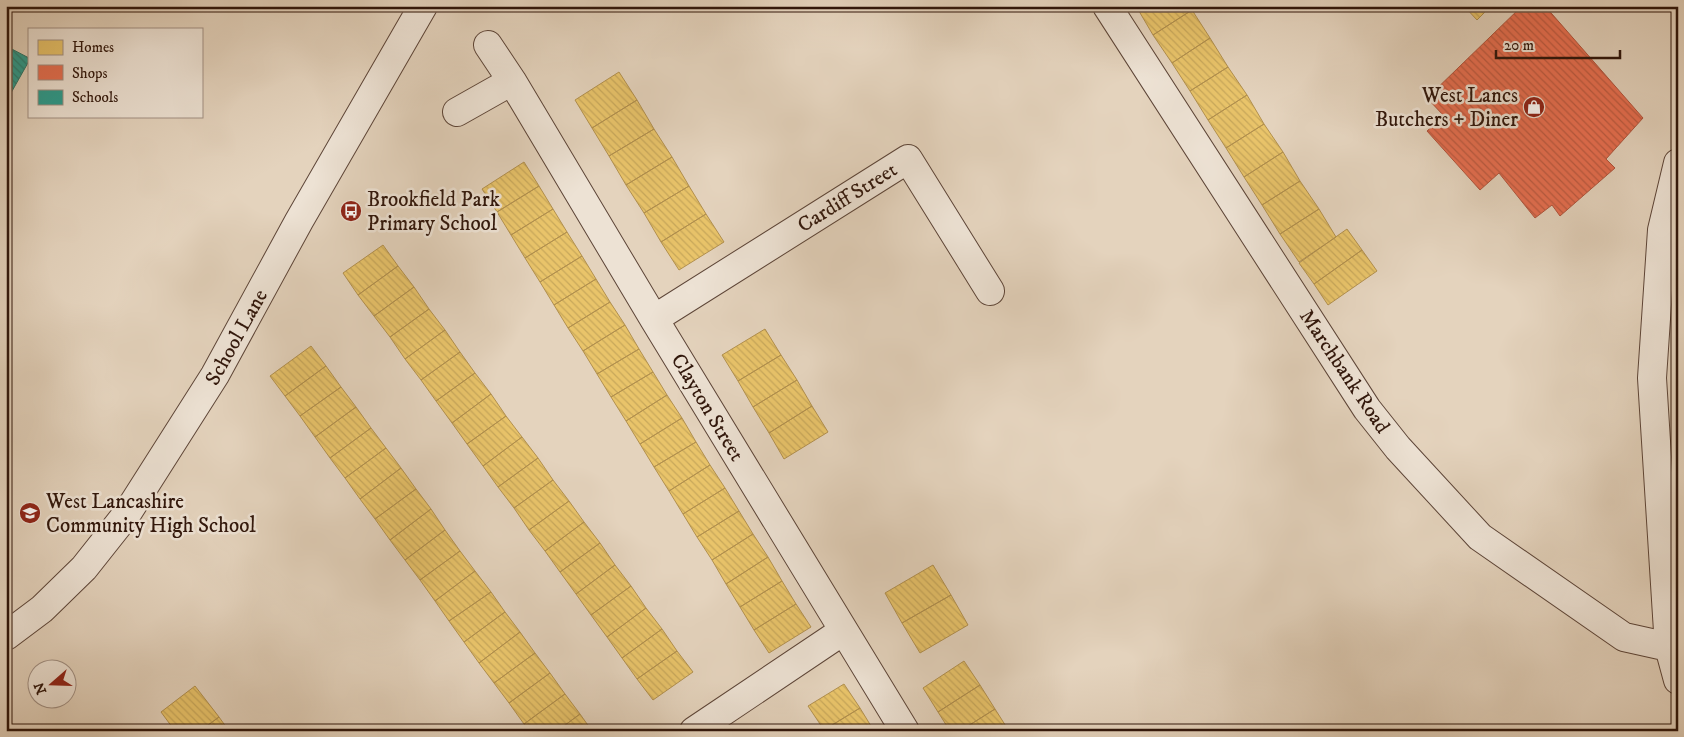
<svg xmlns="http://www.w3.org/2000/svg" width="1684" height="737" viewBox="0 0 1684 737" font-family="'IM FELL DW Pica',serif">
<defs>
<pattern id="homes-back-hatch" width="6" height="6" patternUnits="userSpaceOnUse" patternTransform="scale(1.25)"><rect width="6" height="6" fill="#e9c46a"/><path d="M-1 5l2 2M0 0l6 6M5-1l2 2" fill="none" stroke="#c8a85b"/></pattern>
<pattern id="shops-back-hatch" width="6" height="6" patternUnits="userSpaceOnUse" patternTransform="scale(1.25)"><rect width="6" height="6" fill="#e76f51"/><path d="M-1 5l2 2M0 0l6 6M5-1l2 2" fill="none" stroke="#bc5a41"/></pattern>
<pattern id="schools-back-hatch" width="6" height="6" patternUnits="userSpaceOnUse" patternTransform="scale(1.25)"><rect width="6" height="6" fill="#2a9d8f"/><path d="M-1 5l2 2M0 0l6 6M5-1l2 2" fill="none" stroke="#247f73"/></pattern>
</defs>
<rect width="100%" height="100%" fill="#e4d3bd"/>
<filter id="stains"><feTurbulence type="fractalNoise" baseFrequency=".004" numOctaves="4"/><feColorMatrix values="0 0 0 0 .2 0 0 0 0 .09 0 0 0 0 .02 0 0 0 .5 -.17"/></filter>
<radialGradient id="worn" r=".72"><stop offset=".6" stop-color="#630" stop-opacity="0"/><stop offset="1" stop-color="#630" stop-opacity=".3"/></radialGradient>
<path fill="url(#homes-back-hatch)" stroke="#b2904e" d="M1136 6H1190L1192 10 1153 35Z
M1464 6H1491L1477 20Z
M1192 10 1210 38 1172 63 1153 35Z
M1210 38 1228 67 1190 91 1172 63Z
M1228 67 1247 95 1208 120 1190 91Z
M619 72 637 100 592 128 575 100Z
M1247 95 1264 124 1226 148 1208 120Z
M637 100 654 129 609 156 592 128Z
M1264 124 1283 152 1244 177 1226 148Z
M654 129 672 157 626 185 609 156Z
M1283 152 1300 181 1262 205 1244 177Z
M672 157 689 186 644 213 626 185Z
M524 162 539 186 497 212 482 189Z
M1300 181 1319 209 1280 234 1262 205Z
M539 186 553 209 511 235 497 212Z
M689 186 706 214 661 242 644 213Z
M553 209 567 232 525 258 511 235Z
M1319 209 1336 237 1299 262 1280 234Z
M706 214 724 242 679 270 661 242Z
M1347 229 1362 250 1314 284 1299 263Z
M567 232 582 256 540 282 525 258Z
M383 245 398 266 358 295 343 273Z
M1362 250 1377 271 1328 305 1314 284Z
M582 256 596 279 554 305 540 282Z
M398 266 414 287 374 316 358 295Z
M596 279 610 302 568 328 554 305Z
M414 287 429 309 390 337 374 316Z
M610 302 625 325 583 351 568 328Z
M429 309 445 330 405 359 390 337Z
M625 325 639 349 597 374 583 351Z
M765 329 781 355 738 381 722 355Z
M445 330 460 352 421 380 405 359Z
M311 346 326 366 285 396 270 376Z
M639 349 653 372 611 397 597 374Z
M460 352 475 373 436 401 421 380Z
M781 355 797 380 753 407 738 381Z
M326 366 341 387 300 416 285 396Z
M653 372 667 395 626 421 611 397Z
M475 373 491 394 452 423 436 401Z
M797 380 812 406 769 433 753 407Z
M341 387 356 407 315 437 300 416Z
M491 394 506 416 467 444 452 423Z
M667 395 682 418 640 444 626 421Z
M812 406 828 432 784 459 769 433Z
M356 407 371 428 330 458 315 437Z
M506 416 522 437 483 466 467 444Z
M682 418 696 442 654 467 640 444Z
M371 428 386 448 345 478 330 458Z
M522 437 538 458 498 487 483 466Z
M696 442 710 465 669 491 654 467Z
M386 448 401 468 360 499 345 478Z
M538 458 553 480 514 508 498 487Z
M710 465 725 488 683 514 669 491Z
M401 468 416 489 375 519 360 499Z
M553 480 569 501 529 530 514 508Z
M725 488 739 511 697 537 683 514Z
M416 489 431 509 390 540 375 519Z
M569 501 584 522 545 551 529 530Z
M431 509 445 530 405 560 390 540Z
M739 511 753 534 712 560 697 537Z
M584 522 600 543 560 572 545 551Z
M445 530 460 551 420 580 405 560Z
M753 534 768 557 726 584 712 560Z
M600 543 615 565 576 594 560 572Z
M460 551 475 571 435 601 420 580Z
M768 557 782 581 740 607 726 584Z
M615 565 631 586 591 615 576 594Z
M933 565 951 595 902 623 885 593Z
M475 571 491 592 449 621 435 601Z
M782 581 796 604 754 630 740 607Z
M631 586 646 608 607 637 591 615Z
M491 592 505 612 464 642 449 621Z
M951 595 968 625 920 653 902 623Z
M796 604 811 627 769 653 754 630Z
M646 608 662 629 622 658 607 637Z
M505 612 520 632 479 663 464 642Z
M662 629 677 651 637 679 622 658Z
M520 632 535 653 494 683 479 663Z
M677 651 693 672 653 700 637 679Z
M535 653 550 673 509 703 494 683Z
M964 661 980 685 938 712 923 688Z
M550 673 565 694 524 724 509 703Z
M844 684 860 708 824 730 808 706Z
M980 685 995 709 960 731H950L938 712Z
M195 686 219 717 200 731H175L161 712Z
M565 694 580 714 557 731H529L524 724Z
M860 708 874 731H824V730Z
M995 709 1009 731H960Z
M580 714 592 731H557Z
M219 717 229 731H200Z"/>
<path fill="url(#shops-back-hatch)" stroke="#b0543c" d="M1522 6H1545L1643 118 1606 159 1615 168 1560 216 1552 205 1535 218 1499 173 1480 190 1427 131 1444 116 1427 98Z"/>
<path fill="url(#schools-back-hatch)" stroke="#2c7467" d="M6 46 29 58V61L7 100Z"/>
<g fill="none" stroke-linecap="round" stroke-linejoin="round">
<g stroke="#5d4538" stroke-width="30">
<path id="minor" d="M1107 6 1367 409 1398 448 1480 537 1624 637 1669 647
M488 45 512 81 654 319 905 731
M457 112 512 81
M1678 163 1662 230 1652 378 1669 647 1678 680
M654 319 908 159 990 291
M6 636 42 609 84 568 126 515 215 375 299 221 423 6
M694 731 843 631"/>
</g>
<use href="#minor" stroke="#ede2d4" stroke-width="28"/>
</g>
<defs>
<g id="shop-disc" transform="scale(1.125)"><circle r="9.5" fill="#8f2418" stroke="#ede2d4"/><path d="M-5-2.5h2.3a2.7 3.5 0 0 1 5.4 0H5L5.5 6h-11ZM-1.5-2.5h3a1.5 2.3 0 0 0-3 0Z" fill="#fff"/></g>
<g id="bus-disc" transform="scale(1.125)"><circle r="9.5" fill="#8f2418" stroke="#ede2d4"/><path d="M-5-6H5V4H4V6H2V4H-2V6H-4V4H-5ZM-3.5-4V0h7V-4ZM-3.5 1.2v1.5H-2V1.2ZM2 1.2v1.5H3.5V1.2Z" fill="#fff"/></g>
<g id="school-disc" transform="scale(1.125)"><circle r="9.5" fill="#8f2418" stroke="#ede2d4"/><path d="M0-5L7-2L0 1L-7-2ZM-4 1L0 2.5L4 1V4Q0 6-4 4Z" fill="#fff"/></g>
</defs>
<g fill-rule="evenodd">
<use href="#shop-disc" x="1534" y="107"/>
<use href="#bus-disc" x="351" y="211"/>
<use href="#school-disc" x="30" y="513"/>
</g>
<g text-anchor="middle" stroke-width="5" stroke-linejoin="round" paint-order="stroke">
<g font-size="21" fill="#30160b" stroke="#ede2d4" text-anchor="start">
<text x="1518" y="102" text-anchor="end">West Lancs<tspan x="1518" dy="24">Butchers + Diner</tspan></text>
<text x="367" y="206">Brookfield Park<tspan x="367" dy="24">Primary School</tspan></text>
<text x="46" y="508">West Lancashire<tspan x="46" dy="24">Community High School</tspan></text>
</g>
<g font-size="21" fill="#30160b" stroke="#ede2d4">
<text transform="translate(847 197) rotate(-32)" y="7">Cardiff Street</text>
<text transform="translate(236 337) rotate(-61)" y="7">School Lane</text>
<text transform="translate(1345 371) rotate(56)" y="7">Marchbank Road</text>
<text transform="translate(708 407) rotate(59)" y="7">Clayton Street</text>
</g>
</g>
<rect width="1684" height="737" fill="none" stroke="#e4d3bd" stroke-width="25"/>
<rect x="8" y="8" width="1669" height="722" fill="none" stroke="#30160b" stroke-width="2.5"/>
<rect x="12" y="12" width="1659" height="712" fill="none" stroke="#30160b"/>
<rect x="28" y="28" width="175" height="90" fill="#ede2d4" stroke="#a19084"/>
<rect x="38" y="40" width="25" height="15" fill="#e9c46a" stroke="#a19084"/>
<text x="72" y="52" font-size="15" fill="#30160b">Homes</text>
<rect x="38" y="65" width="25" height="15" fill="#e76f51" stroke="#a19084"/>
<text x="72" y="78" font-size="15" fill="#30160b">Shops</text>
<rect x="38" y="90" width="25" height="15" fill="#2a9d8f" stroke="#a19084"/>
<text x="72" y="102" font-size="15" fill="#30160b">Schools</text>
<g transform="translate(52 684) rotate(250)"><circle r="24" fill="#ede2d4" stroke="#a19084"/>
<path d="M0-4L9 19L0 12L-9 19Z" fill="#8f2418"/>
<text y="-8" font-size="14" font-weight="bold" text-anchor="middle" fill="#30160b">N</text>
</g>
<path d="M1496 50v8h124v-8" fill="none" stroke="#30160b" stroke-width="2.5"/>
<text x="1504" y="50" font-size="15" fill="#30160b" stroke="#ede2d4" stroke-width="4" paint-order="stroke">20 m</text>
<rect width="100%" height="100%" filter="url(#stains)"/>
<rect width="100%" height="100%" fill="url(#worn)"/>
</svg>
